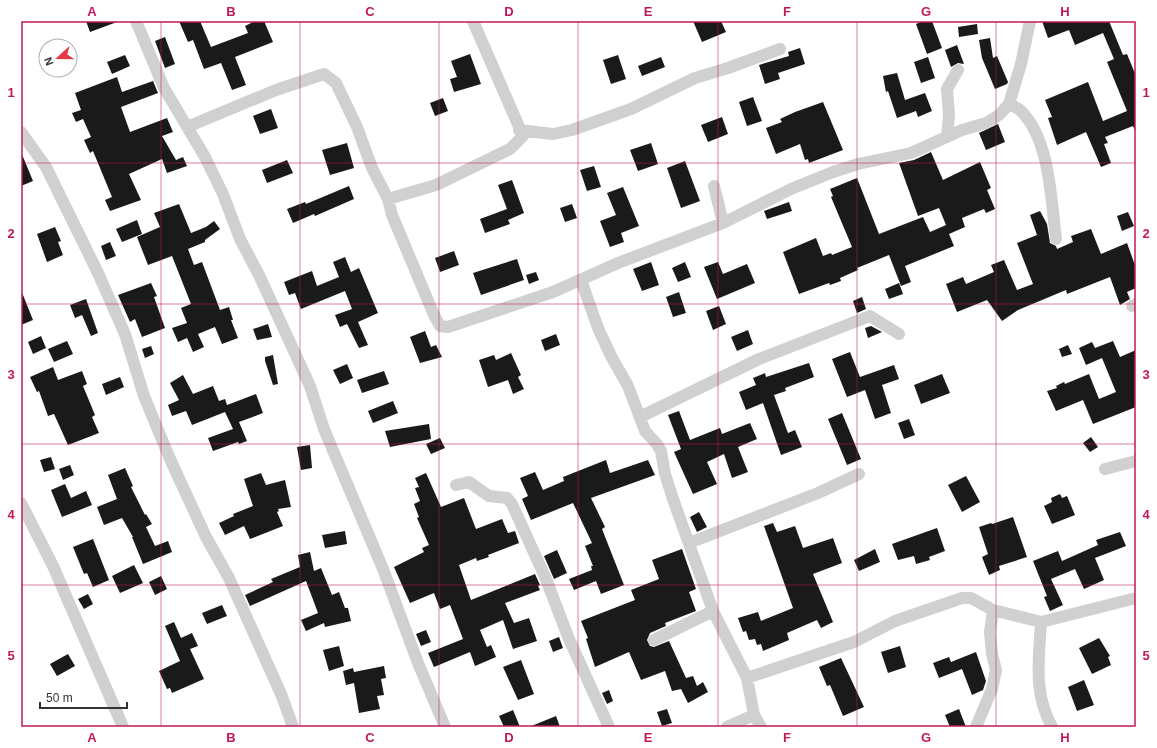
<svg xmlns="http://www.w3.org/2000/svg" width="1157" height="748" viewBox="0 0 1157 748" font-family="Arial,sans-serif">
<rect width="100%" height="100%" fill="#fff"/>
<path fill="#1a1a1a" d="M86 21H117V22L90 32Z
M179 21H200L211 47 248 33 245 26 255 21H264L273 42 235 57 246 85 232 90 221 63 204 69 193 40 188 42Z
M693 21H721L726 32 702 42Z
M923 21H932L942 48 927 54 916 24Z
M1042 21H1109L1123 55 1127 54 1136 76V133L1133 126 1105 137 1108 143 1104 144 1111 163 1101 167 1086 132 1057 145 1048 118 1052 117 1045 100 1088 82 1103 121 1127 111 1107 62 1114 59 1103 33 1075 45 1069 30 1048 38Z
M977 24 978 34 959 37 958 27Z
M165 37 175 64 165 68 155 41Z
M990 38 993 58 997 56 1008 82 1007 84 995 89 982 58 979 40Z
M957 45 964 64 958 63 951 67 945 50Z
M800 48 805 64 778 73 780 79 765 84 759 65 789 56 788 52Z
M470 54 481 84 454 92 450 79 457 77 451 61Z
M125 55 130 66 112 74 107 62Z
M618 55 626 79 611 84 603 60Z
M661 57 665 67 642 76 638 66Z
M928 57 935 78 921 83 914 62Z
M897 73 905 100 925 93 932 111 918 117 916 111 897 118 888 91 886 92 883 76Z
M117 77 122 92 153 81 158 93 121 107 130 132 167 118 173 132 162 136 176 160 183 157 187 166 167 173 162 159 129 174 141 200 110 211 105 200 112 197 93 151 90 153 84 140 91 137 83 119 76 122 72 113 81 110 75 93Z
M753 97 762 121 747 126 739 102Z
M443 98 448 111 435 116 430 103Z
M823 102 843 150 809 163 808 159 805 160 800 144 776 154 766 128 782 122 780 119 795 112Z
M271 109 278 128 260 134 253 116Z
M722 117 728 134 708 142 701 125Z
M998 124 1005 142 986 150 979 133Z
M347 143 354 168 330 175 322 150Z
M651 143 658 164 638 171 630 150Z
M21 152 33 181 21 186Z
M931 152 943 180 980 162 991 188 987 190 995 209 986 213 984 209 962 218 965 227 949 234 954 246 905 266 911 282 901 286 889 255 857 268 858 270 840 278 841 281 830 285 829 283 799 294 783 252 816 238 823 256 831 253 832 255 852 247 831 197 833 196 830 189 857 178 879 234 923 217 930 232 946 225 939 208 918 216 899 163 914 160Z
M287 160 293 173 267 183 262 170Z
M685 161 700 201 681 208 667 168Z
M594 166 601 187 587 191 580 170Z
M512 180 524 213 508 220 510 224 485 233 480 219 507 209 498 185Z
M349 186 354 199 315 216 314 214 293 223 287 209 305 202 306 204Z
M623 187 639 226 621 233 624 242 610 247 600 221 616 215 607 193Z
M789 202 792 211 767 219 764 211Z
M179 204 191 233 206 227 214 221 220 229 205 240V242L188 249 194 265 202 262 220 310 229 307 233 320H231L238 338 222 344 215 327 198 334 204 347 193 352 187 338 178 342 172 328 187 323 181 308 191 304 172 256 148 265 137 237 160 227 154 213Z
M572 204 577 218 565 222 560 208Z
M1040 211 1047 224 1050 243 1056 246 1057 249 1073 242 1071 236 1091 229 1101 254 1127 243 1136 268V288L1127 292 1130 299 1120 305 1110 277 1067 294 1066 290 1018 310 1002 321 987 300 957 312 946 284 963 277 966 284 994 272 991 265 1004 260 1017 290 1033 284 1017 243 1037 235 1030 215Z
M1128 212 1134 226 1122 231 1117 216Z
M137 220 142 234 122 242 116 229Z
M55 227 61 241 58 242 63 255 47 262 37 234Z
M110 242 116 256 106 260 101 246Z
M454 251 459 265 440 272 435 258Z
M345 257 351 272 359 268 378 313 358 322 368 345 359 348 347 324 340 327 335 315 352 309 345 291 301 309 295 293 289 295 284 282 312 271 317 286 339 277 333 262Z
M517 259 524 280 481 295 473 273Z
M651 262 659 285 642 291 633 269Z
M685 262 691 277 678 282 672 268Z
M718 262 723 274 747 264 755 283 717 299 704 267Z
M536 272 539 280 529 284 526 275Z
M151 283 157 296 154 297 165 328 142 337 135 319 130 322 118 295Z
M899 283 903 294 889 299 885 289Z
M21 290 33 320 21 325Z
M679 292 686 313 673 317 666 297Z
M862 297 866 309 857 313 853 301Z
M86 299 98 333 91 336 82 315 75 318 70 305Z
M719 306 726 324 713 330 706 311Z
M268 324 272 337 257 340 253 329Z
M871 326 882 332 868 338 865 328Z
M748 330 753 344 737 351 731 337Z
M425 331 431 347 436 345 442 357 420 363 410 337Z
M556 334 560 345 545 351 541 340Z
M41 336 46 348 33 354 28 342Z
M67 341 73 354 54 362 48 349Z
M1113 341 1120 357 1136 350V407L1093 424 1083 400 1056 411 1047 391 1057 388 1056 386 1064 382 1065 384 1089 374 1099 399 1116 392 1102 358 1086 365 1079 348 1092 342 1095 348Z
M1068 345 1072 354 1062 357 1059 349Z
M151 346 154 354 145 358 142 349Z
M850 352 860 377 894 365 899 379 882 385 891 413 875 419 865 390 847 397 832 359Z
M511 353 521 375 518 377 524 389 513 394 508 380 488 387 479 360 494 355 496 360Z
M273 355 278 384 273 385 265 361V357Z
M809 363 814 377 785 388 786 391 774 395 788 433 795 430 802 447 781 455 763 403 746 410 739 392 756 385 753 378 765 373 766 377Z
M347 364 353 378 340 384 333 370Z
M53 367 58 380 82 371 87 384 83 386 95 415 92 417 99 433 68 445 54 414 48 416 39 391 37 392 30 377Z
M384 371 389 384 362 393 357 380Z
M942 374 950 393 921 404 914 385Z
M183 375 193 394 213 386 219 401 225 399 227 405 256 394 263 413 239 422 247 441 239 444 238 442 213 451 208 438 233 429 225 412 192 425 186 411 172 416 168 405 179 400 170 383Z
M120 377 124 387 106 395 102 384Z
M393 401 398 413 373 423 368 411Z
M679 411 690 440 720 428 722 434 750 423 757 439 738 447 748 472 732 478 724 454 707 462 717 484 693 494 674 452 681 449 668 415Z
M842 413 861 459 847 465 828 419Z
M909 419 915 435 904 439 898 423Z
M429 424 431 439 390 447 385 431Z
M1091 437 1098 447 1090 452 1083 443Z
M440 438 445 448 431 454 426 444Z
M310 445 312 468 301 470 297 447Z
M51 457 55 469 44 472 40 460Z
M606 460 610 473 648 460 655 475 591 498 605 527 602 529 624 585 601 594 596 581 574 590 569 579 592 570 591 566H593L585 546 592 543 573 503 531 520 522 499 528 496 520 478 535 472 543 490 564 481 563 477Z
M70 465 74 475 63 480 59 469Z
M125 468 133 486 131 487 145 515 146 514 152 524 146 527 155 546 168 541 172 552 143 564 132 537H133L122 518 104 525 97 507 117 499 108 475Z
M261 473 266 485 285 480 291 507 278 509 279 511 277 512 283 526 250 539 244 526 225 535 219 523 234 516 233 514 253 506 244 479Z
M426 473 441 507 464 498 476 529 502 519 508 533 515 531 519 543 488 555 489 557 477 561 476 558 459 565 471 600 535 574 540 585 538 586 540 590 505 603 514 623 529 618 537 641 513 649 503 620 480 630 487 647 491 645 496 657 475 666 470 652 434 667 428 653 463 639 450 605 440 609 434 593 410 603 394 567 424 552 422 548 429 545 417 518 419 517 414 504 420 501 415 488 419 487 415 478Z
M966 476 980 502 962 512 948 485Z
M65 484 71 498 86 491 92 505 62 517 51 490Z
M1060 494 1062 498 1067 496 1075 515 1052 524 1044 506 1052 502 1051 498Z
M699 512 707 527 697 532 690 517Z
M1013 517 1027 557 999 566 1000 570 989 575 982 557 988 554 979 527 991 523 992 524Z
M773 523 777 532 795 526 803 548 833 538 842 563 813 574 833 622 821 628 817 620 787 633 789 640 763 651 761 644 757 645 755 639 749 640 746 631 743 632 738 618 758 612 761 621 793 608 764 526Z
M937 528 945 551 929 557 930 560 916 564 914 556 898 560 892 544Z
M345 531 347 544 325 548 322 535Z
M1120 532 1126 546 1095 558 1104 580 1084 589 1075 569 1051 579 1063 605 1050 611 1044 597 1047 596 1033 561 1058 551 1062 561 1098 545 1096 540Z
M93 539 109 580 93 587 87 573 84 574 73 547Z
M682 549 696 589 689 592 696 611 665 623 666 626 650 633 647 640 650 646 654 647 669 641 686 678 693 676 697 686 703 682 708 692 688 703 681 689 672 691 665 671 641 680 629 652 595 667 586 639 588 638 581 621 635 600 631 590 659 579 652 560Z
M875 549 880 562 859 571 854 560Z
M557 550 567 573 554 579 544 556Z
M310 552 314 571 321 568 332 595 339 592 345 608H348L351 621 325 627 324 623 306 631 301 620 318 613 306 581 250 606 245 595 273 582 271 579 300 567 298 555Z
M134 565 143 583 120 593 112 576Z
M161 576 167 589 155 595 149 582Z
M88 594 93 604 84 609 78 599Z
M222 605 227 616 207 624 202 613Z
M174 622 181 638 192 633 198 646 190 649 204 679 172 693 170 688 167 689 159 671 180 661 165 626Z
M426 630 431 642 421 646 416 634Z
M559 637 563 648 553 652 549 641Z
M1099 638 1110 656 1108 657 1111 665 1092 674 1079 648Z
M339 646 344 666 329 671 323 650Z
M900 646 906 667 888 673 881 652Z
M976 652 986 681 983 690 972 695 962 669 939 678 933 663 949 657 951 662Z
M68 654 75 666 57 676 50 664Z
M841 658 864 707 843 716 830 685 827 686 819 667Z
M521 660 534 694 518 700 503 667Z
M384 666 386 678 381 679 384 695 377 696 380 709 359 713 354 683 346 685 343 671 353 668 354 672Z
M1084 680 1094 705 1077 711 1068 687Z
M609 690 613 701 607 704 602 693Z
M667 709 672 723 662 726 657 712Z
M959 709 966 727H950L945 715Z
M513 710 520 727H504L499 716Z
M556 716 560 727H529Z"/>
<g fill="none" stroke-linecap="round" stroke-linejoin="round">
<path stroke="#d0d0d0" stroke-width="12" d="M136 21 164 88 205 157 223 194 240 239 259 275 310 386 324 429 383 569 418 663 445 727
M1009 104C1013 106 1019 108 1022 112 1050 141 1051 200 1056 239
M187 127 276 90 324 74 336 83 357 127 372 168 388 199 392 215 434 315 440 326 448 327 553 292 618 263 723 223 791 189 833 172 858 164 911 153 962 130 986 123 999 115 1009 104 1021 64 1030 21
M519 130 553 134 572 130 631 109 695 78 728 68 780 49
M21 132 46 167 98 273 125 334 144 396 170 459 206 537 229 578 281 694 293 727
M947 137 949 116 947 89 958 70
M714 186 723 223
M388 199 436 185 510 149 523 136 473 21
M581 280 598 328 611 356 628 386 645 431 656 443 661 451 665 474 673 499 713 611 747 678 754 715 761 727
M1132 306 1136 304
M640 417 759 359 870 316 899 334
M1105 469 1136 461
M456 485 469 482 489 496 507 498 512 504 546 579 569 639 609 727
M21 503 53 566 123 727
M689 543 818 493 859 474
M1041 622C1039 659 1033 693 1052 727
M654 640 713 611
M747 678 854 642 895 621 962 598H971L993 610 1041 622 1136 598
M727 727 754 715
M976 727 992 689 996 670 992 654 990 632 993 610"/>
</g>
<path fill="none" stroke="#c2185b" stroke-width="1" stroke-opacity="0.55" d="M161 21V727M300 21V727M439 21V727M578 21V727M718 21V727M857 21V727M996 21V727M21 163H1136M21 304H1136M21 444H1136M21 585H1136"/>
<rect width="1157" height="748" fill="none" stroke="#ffffff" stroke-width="44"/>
<g transform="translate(58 58) rotate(249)"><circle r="19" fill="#ffffff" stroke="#adadad"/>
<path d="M0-3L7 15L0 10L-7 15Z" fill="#e63946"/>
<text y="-6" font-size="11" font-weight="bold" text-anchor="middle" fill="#333333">N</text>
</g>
<path d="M40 702v6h87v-6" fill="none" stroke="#333333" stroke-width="2"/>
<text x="46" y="702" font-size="12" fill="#333333" stroke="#ffffff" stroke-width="3" paint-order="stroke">50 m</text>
<rect x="22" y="22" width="1113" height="704" fill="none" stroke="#c2185b" stroke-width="1.5"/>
<g font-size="13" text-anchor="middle" font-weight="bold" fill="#c2185b">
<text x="92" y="16">A</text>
<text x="231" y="16">B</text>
<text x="370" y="16">C</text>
<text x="509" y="16">D</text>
<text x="648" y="16">E</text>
<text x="787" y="16">F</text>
<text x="926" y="16">G</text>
<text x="1065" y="16">H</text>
<text x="11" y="97">1</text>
<text x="1146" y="97">1</text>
<text x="11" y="238">2</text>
<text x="1146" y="238">2</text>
<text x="11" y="379">3</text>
<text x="1146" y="379">3</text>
<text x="11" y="519">4</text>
<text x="1146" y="519">4</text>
<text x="11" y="660">5</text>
<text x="1146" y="660">5</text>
<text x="92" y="742">A</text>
<text x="231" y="742">B</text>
<text x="370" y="742">C</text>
<text x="509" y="742">D</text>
<text x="648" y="742">E</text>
<text x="787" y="742">F</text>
<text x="926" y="742">G</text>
<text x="1065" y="742">H</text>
</g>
</svg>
